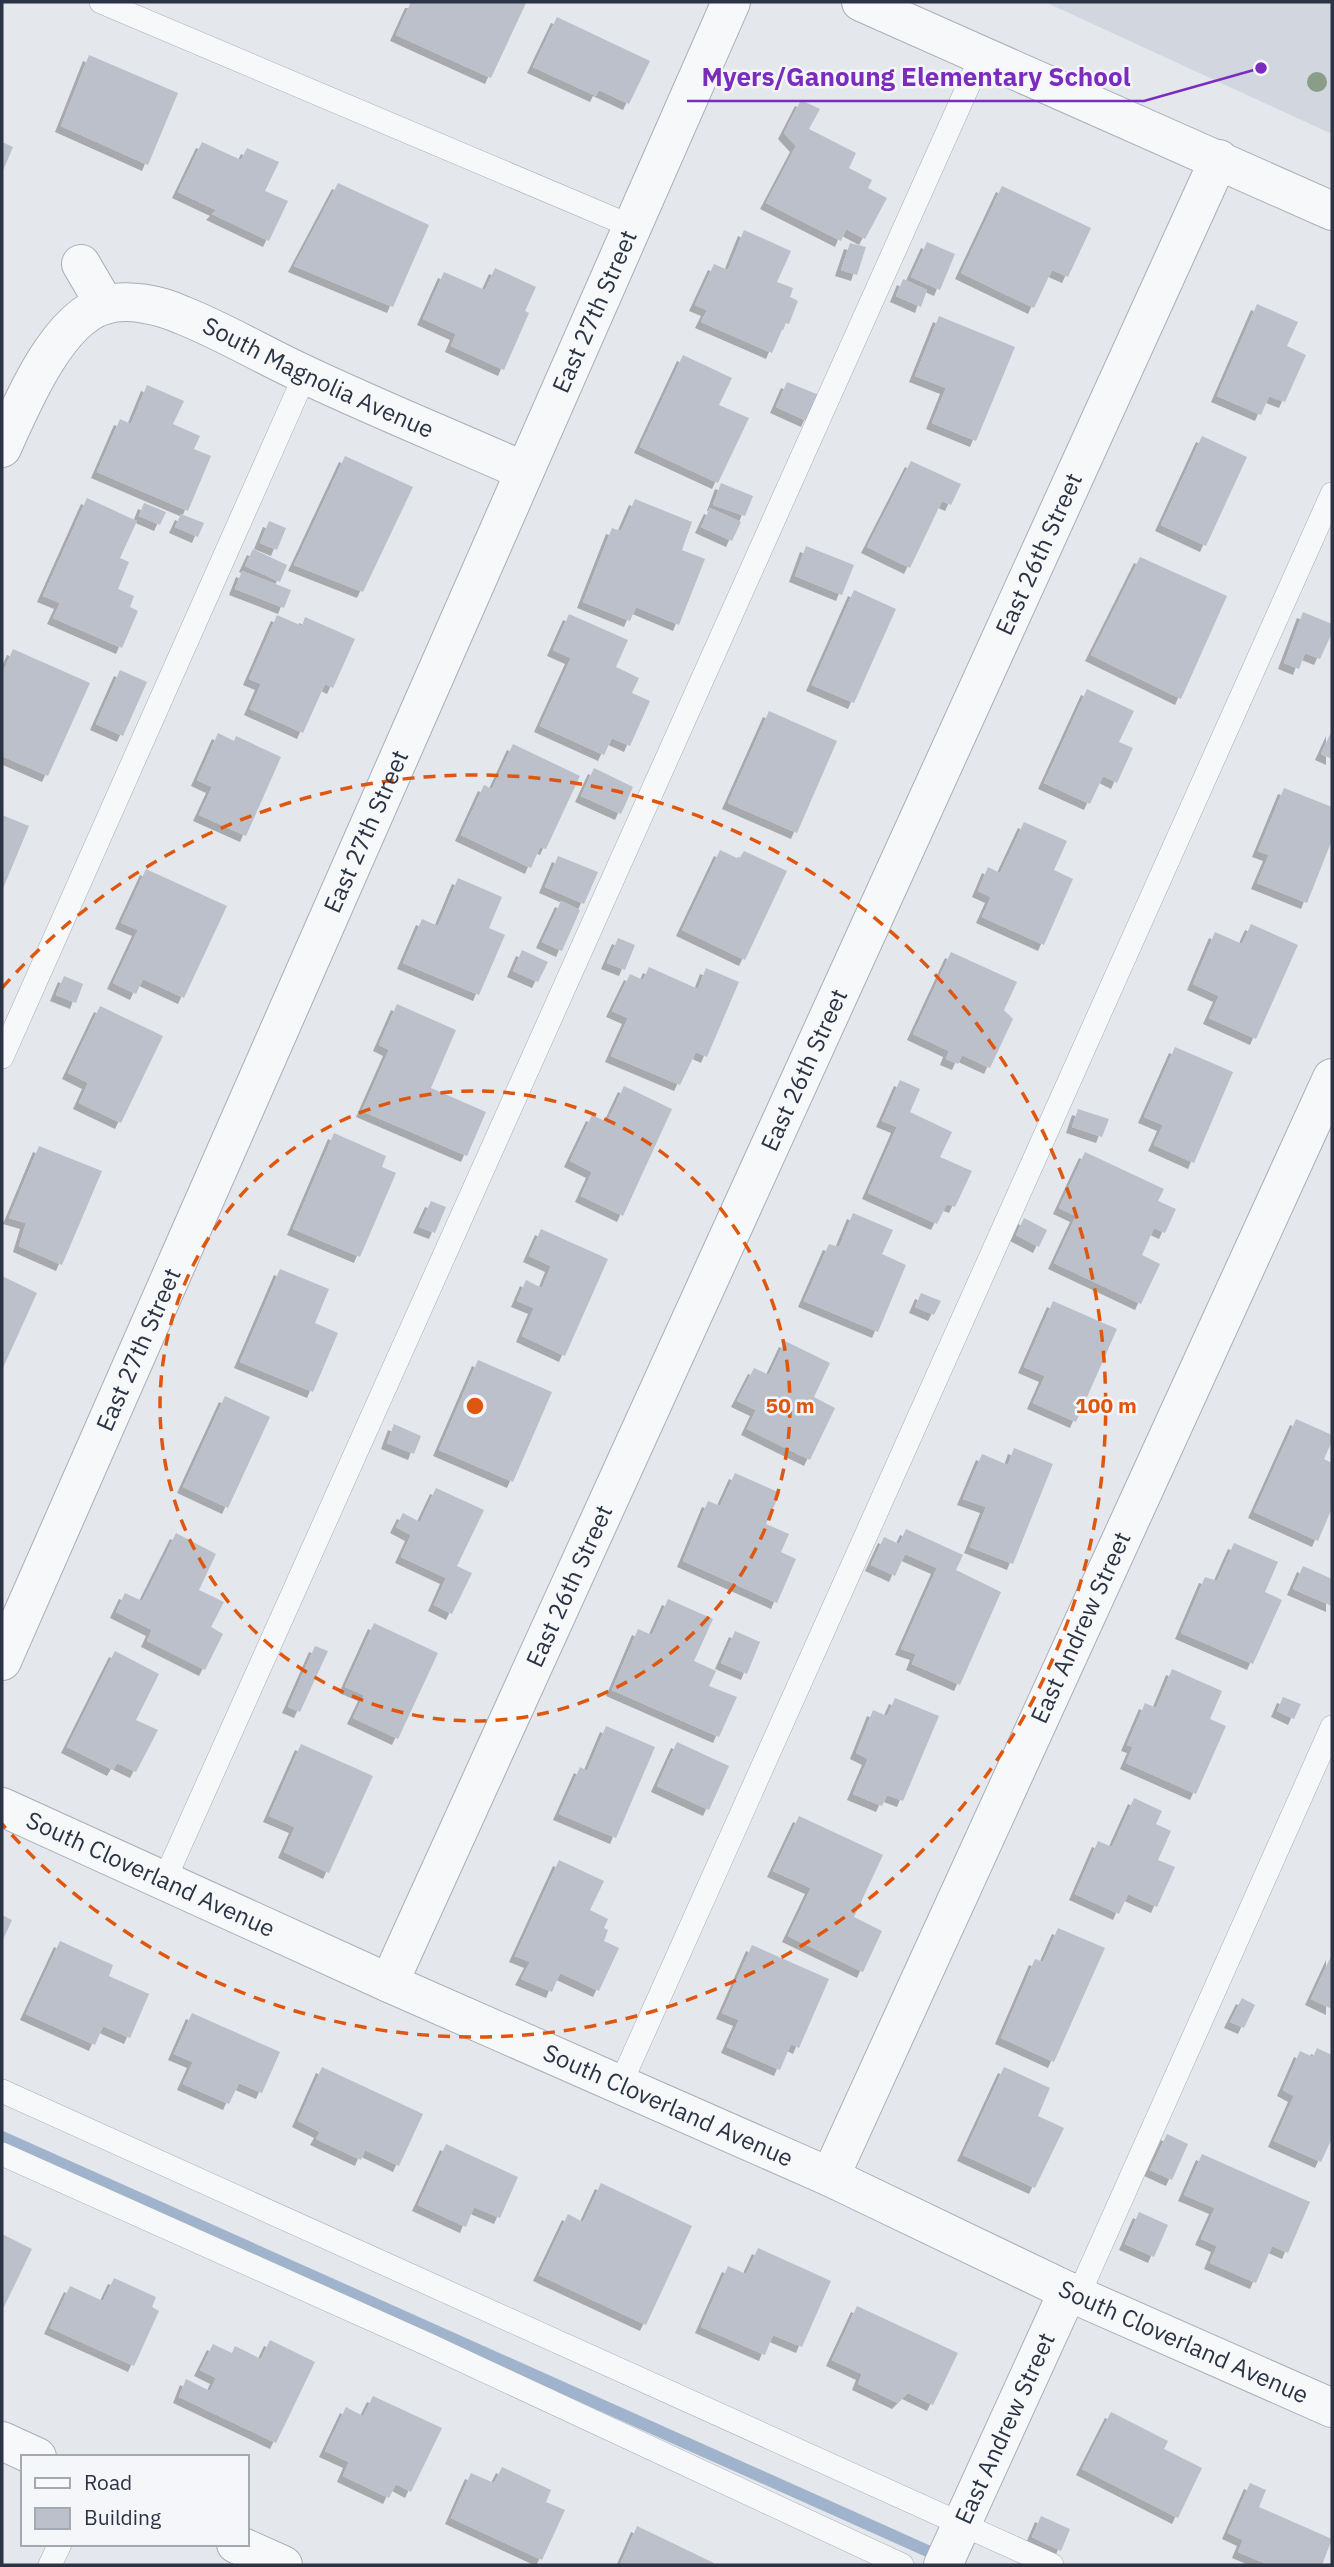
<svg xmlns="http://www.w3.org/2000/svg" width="1334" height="2567" viewBox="0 0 1334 2567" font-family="'IBM Plex Sans',sans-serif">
<defs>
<filter id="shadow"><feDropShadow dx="-6" dy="6" stdDeviation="0" flood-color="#0004"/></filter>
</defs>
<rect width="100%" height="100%" fill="#e4e7ec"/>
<path fill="#d2d6de" d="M1045 2H1332V134Z"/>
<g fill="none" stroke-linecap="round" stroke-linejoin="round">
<path stroke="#9fb4cc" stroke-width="12" d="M2 2137 941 2557"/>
</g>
<path fill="#bbc0ca" filter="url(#shadow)" d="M411 2H524L526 3 491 78 396 35Z
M557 17 650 61 629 104 599 90 596 96 533 67Z
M89 55 178 93 148 165 61 126Z
M801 100 820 109 809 129 856 153 849 168 872 180 868 188 887 198 865 239 846 229 841 241 766 203 796 146 784 133Z
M2 142 13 147 2 173Z
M202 142 241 160 247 148 279 162 265 191 288 201 269 241 212 214 216 210 178 192Z
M338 183 429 225 393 307 294 266Z
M1002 186 1091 228 1068 277 1052 270 1034 308 961 273Z
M744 230 791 251 777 282 793 288 790 297 798 301 789 324 785 323 772 353 701 322 707 310 695 305 714 264 728 270Z
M927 242 955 254 940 290 911 277Z
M850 243 866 247 857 275 841 270Z
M495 268 536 287 525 311 529 313 504 370 451 346 456 334 423 319 444 272 485 290Z
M903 279 927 290 921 307 896 296Z
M1257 304 1298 322 1287 346 1306 355 1285 402 1269 396 1261 415 1217 396Z
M939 316 1015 347 976 441 932 423 946 388 915 376Z
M683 355 732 378 719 405 749 418 718 483 640 447Z
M787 382 819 395 807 421 776 407Z
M147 385 184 401 173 424 200 436 194 449 211 456 188 511 97 472 120 419 131 424Z
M1202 436 1247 457 1206 546 1161 525Z
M345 456 413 487 363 592 294 565Z
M911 461 961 484 951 505 942 501 910 568 867 547Z
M721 483 753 496 745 516 713 505Z
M87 498 137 521 120 558 129 562 118 589 134 596 130 607 138 611 122 648 53 618 60 603 43 596Z
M635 499 692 522 682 550 705 559 679 625 636 607 630 621 583 602 612 528 621 531Z
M144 503 166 512 160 525 139 516Z
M710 508 741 522 732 541 701 527Z
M181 514 204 523 198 537 175 527Z
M269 521 286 528 277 550 260 543Z
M806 546 854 565 842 595 795 576Z
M253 549 287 565 280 582 245 566Z
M1140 557 1227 596 1181 699 1091 655Z
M242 571 291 590 284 608 235 589Z
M854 590 896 609 854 703 812 685Z
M1303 612 1332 624V633L1320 659 1305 653 1299 669 1284 663Z
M569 614 628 640 616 667 639 678 632 693 650 701 630 746 612 738 604 755 540 726 571 658 553 650Z
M277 615 302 626 305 617 355 639 333 688 325 684 303 733 250 709 261 684 249 679Z
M13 649 90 683 48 776 2 756V674Z
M120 670 147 682 123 736 96 724Z
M1087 689 1134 711 1119 742 1133 748 1117 783 1103 776 1090 804 1044 783Z
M769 711 837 741 797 833 728 803Z
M1332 730V759L1321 754Z
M218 733 234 741 236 736 281 757 246 836 199 815 212 787 197 780Z
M513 744 580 776 546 849 540 847 531 868 461 835 484 785 492 789Z
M594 768 633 787 621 814 581 796Z
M1284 788 1332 807V840L1307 903 1257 883 1269 855 1258 851Z
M2 815 29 826 2 891Z
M1024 822 1067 841 1054 870 1073 879 1044 945 982 917 991 897 978 891 988 867 1000 873Z
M720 850 739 859 744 851 787 871 745 960 682 930Z
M558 856 598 872 584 904 545 887Z
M146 869 227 906 184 998 143 979 136 994 113 983 138 930 121 923Z
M458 878 502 897 489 928 505 935 479 995 403 963 422 919 438 926Z
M561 901 580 910 562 951 542 942Z
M1251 924 1298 945 1256 1039 1209 1018 1219 996 1193 984 1215 932 1242 944Z
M618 938 635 945 625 970 607 963Z
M522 950 548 962 538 982 513 971Z
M951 952 1017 982 1004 1010 1013 1019 990 1068 962 1055 958 1064 946 1059 949 1051 913 1034Z
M649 967 698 989 706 968 739 982 707 1057 696 1052 680 1085 611 1056 628 1018 612 1011 630 974 643 980Z
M64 976 83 984 76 1003 56 995Z
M397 1004 456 1030 431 1088 486 1112 467 1156 362 1111 389 1050 379 1045Z
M100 1006 163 1036 121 1123 79 1103 88 1083 68 1073Z
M1175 1047 1233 1072 1194 1163 1154 1145 1163 1125 1144 1117Z
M900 1080 920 1089 910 1112 952 1132 940 1157 972 1171 955 1207 947 1204 937 1224 868 1193 897 1127 882 1121Z
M624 1086 672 1109 623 1216 581 1196 592 1172 570 1161 592 1115 607 1122Z
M1078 1109 1109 1119 1102 1137 1072 1127Z
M334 1133 386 1156 382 1167 396 1173 360 1257 293 1229Z
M39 1146 102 1171 62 1265 19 1246 26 1223 9 1218Z
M1085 1152 1164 1189 1158 1201 1176 1209 1165 1233 1154 1228 1142 1255 1160 1264 1141 1304 1054 1263 1076 1216 1059 1208Z
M431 1201 446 1207 435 1233 419 1227Z
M853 1213 893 1230 882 1254 906 1265 878 1332 804 1301 829 1244 839 1247Z
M1024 1218 1047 1230 1039 1247 1016 1235Z
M541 1229 608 1259 565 1356 522 1336 534 1308 517 1301 526 1280 542 1288 551 1266 529 1256Z
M280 1269 329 1289 315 1323 338 1333 313 1392 240 1362Z
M2 1276 37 1293 2 1370Z
M921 1293 941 1301 934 1315 915 1307Z
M1053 1301 1117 1329 1076 1422 1033 1403 1045 1376 1024 1367Z
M785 1341 830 1363 814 1397 835 1408 810 1460 747 1429 756 1410 737 1401 754 1368 769 1375Z
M478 1360 552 1392 513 1482 439 1450Z
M225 1396 270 1417 228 1508 183 1487Z
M1296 1419 1332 1435V1441L1324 1459 1332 1463V1508L1318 1541 1254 1512Z
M394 1424 421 1436 414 1454 387 1443Z
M1014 1448 1053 1464 1013 1564 970 1547 986 1507 963 1499 982 1454 1008 1465Z
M735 1473 780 1493 766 1524 789 1534 781 1552 796 1559 777 1603 683 1561 708 1501 720 1506Z
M436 1488 484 1510 457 1566 472 1573 452 1614 434 1605 446 1578 401 1557 411 1535 396 1527 403 1513 420 1522Z
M906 1529 963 1555 956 1570 1001 1592 960 1685 912 1664 916 1654 901 1649 937 1568 905 1554 895 1576 871 1565 884 1537 899 1544Z
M176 1533 216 1554 199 1590 224 1602 211 1627 223 1634 205 1670 147 1641 152 1630 116 1612 125 1593 142 1601Z
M1234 1543 1278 1562 1265 1592 1282 1600 1253 1664 1181 1633 1205 1577 1217 1581Z
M1303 1566 1332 1579V1606L1293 1589Z
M668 1599 713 1619 694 1661 716 1671 709 1686 737 1697 719 1737 612 1690 638 1629 652 1635Z
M374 1623 438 1653 398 1739 353 1718 364 1695 345 1687Z
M735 1631 760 1642 747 1674 721 1663Z
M315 1646 328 1651 300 1712 288 1707Z
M115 1651 159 1674 136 1720 158 1730 136 1772 117 1763 113 1770 67 1747Z
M1172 1669 1222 1691 1210 1719 1226 1726 1196 1794 1126 1763 1133 1747 1127 1745 1145 1703 1156 1708Z
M1283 1697 1301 1704 1294 1719 1277 1711Z
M895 1698 939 1716 903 1801 887 1795 882 1806 853 1794 868 1759 856 1753 873 1710 887 1716Z
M606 1726 655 1747 616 1838 559 1814 580 1767 587 1771Z
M677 1742 729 1766 709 1810 657 1786Z
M301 1744 373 1776 329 1873 284 1852 295 1827 269 1816Z
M1134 1798 1162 1811 1156 1824 1171 1831 1158 1860 1175 1867 1157 1907 1128 1894 1119 1914 1075 1894 1098 1841 1112 1847Z
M799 1816 883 1855 854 1917 882 1931 863 1972 788 1936 811 1888 773 1871Z
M559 1860 604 1881 590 1910 608 1919 604 1928 608 1930 604 1941 619 1948 599 1991 560 1973 552 1992 521 1979 530 1962 515 1956Z
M2 1915 12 1920 2 1942Z
M1058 1928 1105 1948 1054 2062 1001 2038 1035 1959 1043 1962Z
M60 1941 113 1965 109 1976 149 1994 130 2038 103 2026 95 2045 26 2014Z
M752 1945 829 1979 799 2048 791 2044 780 2070 727 2047 739 2020 722 2013Z
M1332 1954V2009L1311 1999Z
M1242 1998 1255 2005 1244 2028 1230 2022Z
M192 2013 280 2052 262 2093 239 2083 229 2104 183 2084 193 2062 174 2054Z
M1317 2048 1332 2055V2138L1321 2162 1274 2141 1294 2096 1283 2090 1300 2051 1313 2057Z
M322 2067 423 2114 399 2166 365 2150 361 2160 316 2139 320 2132 298 2121Z
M1004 2067 1050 2088 1038 2116 1064 2128 1035 2188 963 2155Z
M1167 2134 1188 2144 1172 2180 1150 2170Z
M446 2144 518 2177 500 2218 474 2207 466 2227 418 2205Z
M1202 2154 1310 2202 1288 2253 1272 2246 1256 2283 1210 2263 1217 2246 1201 2239 1215 2208 1184 2195Z
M601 2183 692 2226 646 2325 539 2275 568 2214 583 2222Z
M1139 2212 1168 2225 1154 2257 1125 2244Z
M2 2234 32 2249 2 2311Z
M758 2248 831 2281 802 2347 773 2335 765 2355 701 2327 728 2266 746 2274Z
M114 2278 156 2297 152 2307 159 2311 134 2366 50 2328 70 2286 103 2301Z
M857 2306 958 2353 933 2405 908 2393 898 2403 858 2384 862 2374 832 2360Z
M270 2340 315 2362 276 2443 179 2397 186 2379 210 2391 216 2378 200 2370 213 2344 232 2353 235 2346 261 2359Z
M373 2396 442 2428 411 2492 396 2484 389 2498 343 2476 349 2462 325 2451 346 2407 363 2416Z
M1111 2412 1168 2441 1164 2449 1202 2468 1178 2518 1082 2469Z
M502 2467 551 2490 546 2502 565 2510 542 2560 451 2518 471 2473 494 2483Z
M1250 2483 1266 2490 1259 2507 1332 2539 1322 2565H1269L1238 2552 1243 2540 1228 2533Z
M1041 2516 1070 2529 1061 2551 1032 2537Z
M637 2526 714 2563 713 2565H620Z"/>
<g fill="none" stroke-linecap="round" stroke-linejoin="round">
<g stroke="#a9aeb7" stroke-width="24">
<path id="service" d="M101 2 633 227
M2 1057 305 375
M164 1881 982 55
M620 2085 1332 494
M2 2091 1052 2565
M2 2154 427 2344 902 2565
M1078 2296 1332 1727
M50 2565 60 2544"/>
</g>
<g stroke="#a9aeb7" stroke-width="40">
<g id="minor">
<path d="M861 2 1332 211"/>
<path d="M81 264 105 305"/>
<path id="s1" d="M2 448C21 406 56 320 104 305 128 298 160 305 182 315 225 332 264 356 306 375 378 409 452 439 524 471"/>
<path id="s2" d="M2 1661 731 2"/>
<path id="s3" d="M2 1807 389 1983 830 2177 1078 2296 1332 2408"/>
<path id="s4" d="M389 1983 1219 159"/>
<path id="s5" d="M830 2177 1332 1078"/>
<path d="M2 2441 37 2457"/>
<path d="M236 2544 283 2565"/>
<path id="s6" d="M943 2565 1068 2291"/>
</g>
</g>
<use href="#service" stroke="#f7f8fa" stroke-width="23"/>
<use href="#minor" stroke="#f7f8fa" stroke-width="38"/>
</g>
<circle fill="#899d89" cx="1317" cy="82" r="10"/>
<g fill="none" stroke="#df570f" stroke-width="3.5" stroke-dasharray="12 9">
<circle cx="475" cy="1406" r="315"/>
<path d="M2 988A631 631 0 1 1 2 1824"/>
</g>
<g text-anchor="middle" stroke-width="5" stroke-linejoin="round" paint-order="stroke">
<g font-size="24" fill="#2b3445" stroke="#f4f6f9">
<text dy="8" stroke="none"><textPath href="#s2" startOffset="1474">East 27th Street</textPath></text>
<text dy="8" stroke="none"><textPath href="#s1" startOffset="410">South Magnolia Avenue</textPath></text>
<text dy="8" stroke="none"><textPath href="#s4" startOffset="1570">East 26th Street</textPath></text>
<text dy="8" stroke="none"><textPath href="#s2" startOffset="906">East 27th Street</textPath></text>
<text dy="8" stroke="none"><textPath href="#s4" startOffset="1003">East 26th Street</textPath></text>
<text dy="8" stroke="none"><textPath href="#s2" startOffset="340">East 27th Street</textPath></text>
<text dy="8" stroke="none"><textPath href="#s4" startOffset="436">East 26th Street</textPath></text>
<text dy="8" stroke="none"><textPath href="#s5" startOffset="604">East Andrew Street</textPath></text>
<text dy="8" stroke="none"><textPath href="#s3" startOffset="163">South Cloverland Avenue</textPath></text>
<text dy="8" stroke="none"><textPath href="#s3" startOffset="730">South Cloverland Avenue</textPath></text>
<text dy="8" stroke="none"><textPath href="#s3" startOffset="1297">South Cloverland Avenue</textPath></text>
<text dy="8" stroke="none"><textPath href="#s6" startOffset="150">East Andrew Street</textPath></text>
</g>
</g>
<circle cx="475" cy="1406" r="10" fill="#df570f" stroke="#f4f6f9" stroke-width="3.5"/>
<g font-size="21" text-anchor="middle" font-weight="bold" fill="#df570f" stroke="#f4f6f9" stroke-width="5" stroke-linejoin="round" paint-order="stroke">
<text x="790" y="1413">50 m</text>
<text x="1106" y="1413">100 m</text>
</g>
<path fill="none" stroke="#7b2cbf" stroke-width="2.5" d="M1261 68L1144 101H687"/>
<circle fill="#7b2cbf" stroke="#f4f6f9" stroke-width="2.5" cx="1261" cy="68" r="7"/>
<g font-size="26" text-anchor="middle" font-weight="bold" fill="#7b2cbf" stroke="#f4f6f9" stroke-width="5" stroke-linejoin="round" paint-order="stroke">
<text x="916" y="86">Myers/Ganoung Elementary School</text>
</g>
<rect width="1334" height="2567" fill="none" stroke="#2b3445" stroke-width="7"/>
<rect x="21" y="2455" width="228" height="91" fill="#f4f6f9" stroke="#a4a8b1" stroke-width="2"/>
<rect x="35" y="2478" width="35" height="10" fill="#f7f8fa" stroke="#a4a8b1" stroke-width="2"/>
<text x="84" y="2490" font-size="21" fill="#2b3445">Road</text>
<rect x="35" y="2508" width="35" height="21" fill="#bbc0ca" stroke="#a4a8b1" stroke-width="2"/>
<text x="84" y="2525" font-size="21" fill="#2b3445">Building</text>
</svg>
